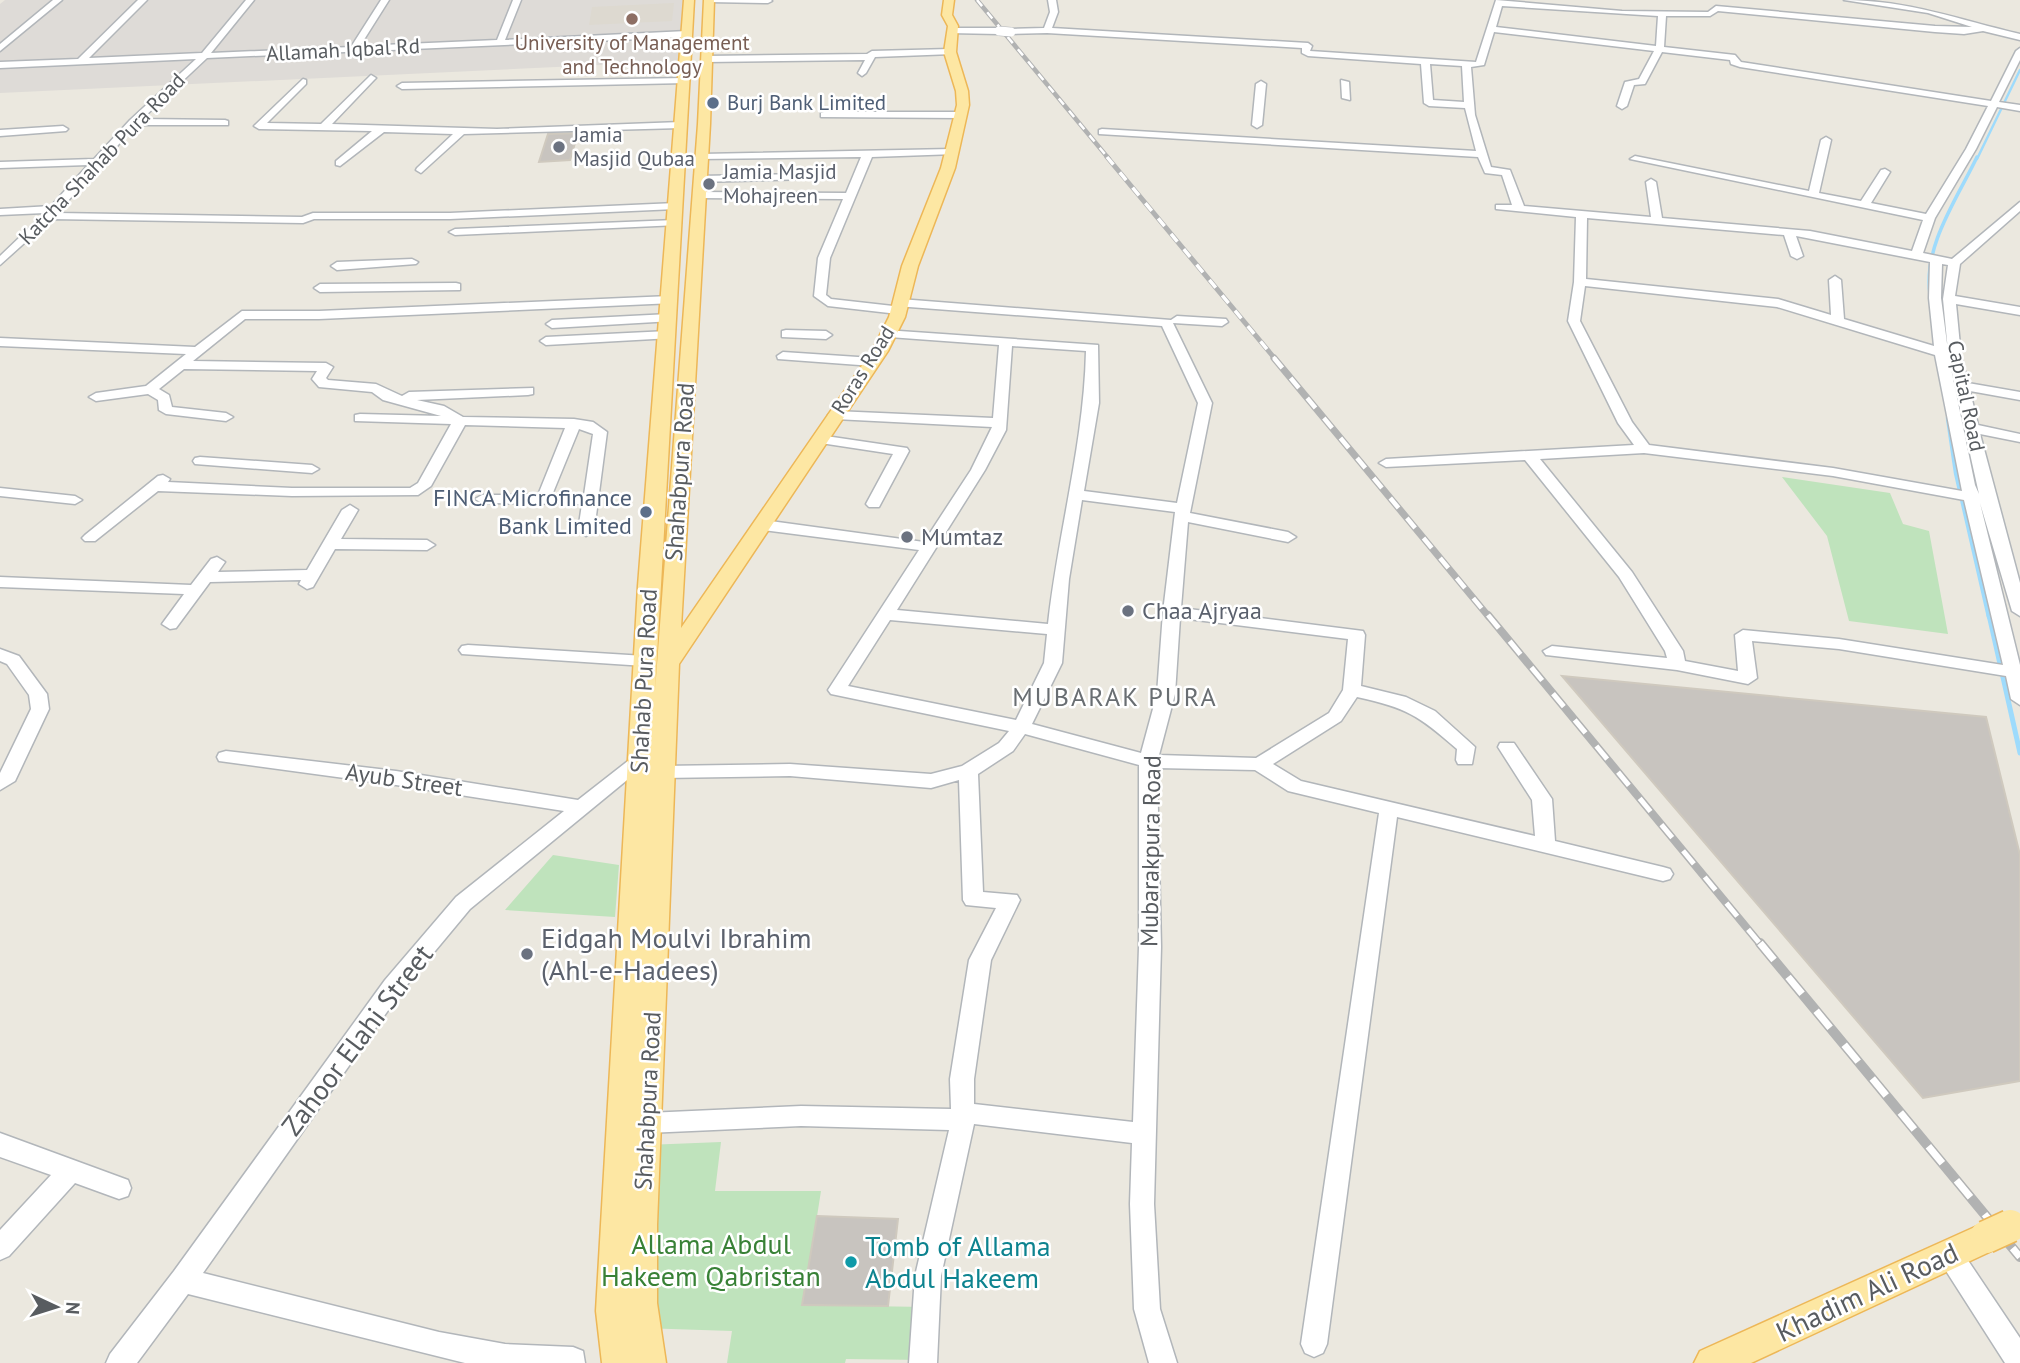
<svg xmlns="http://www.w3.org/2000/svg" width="2020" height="1363" viewBox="0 0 2020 1363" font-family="'PT Sans',sans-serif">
<rect width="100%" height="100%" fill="#ebe8df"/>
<path fill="#dedbd7" d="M5 0H689L685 61 0 93V4Z"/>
<path fill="#ddd9d0" d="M674 3 672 21 589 25 592 7Z"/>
<path fill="#bfe3bc" d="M1782 477 1890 493 1903 524 1929 531 1948 634 1849 621 1827 536Z
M553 855 619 865 615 917 505 910Z
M721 1142 715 1191H821L803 1305 926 1307 923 1360 846 1359 845 1363H727L732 1331 641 1328 646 1145Z"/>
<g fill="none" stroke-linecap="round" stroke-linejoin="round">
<path stroke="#9edbfc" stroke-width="2.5" d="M1977 159 2020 70"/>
<path stroke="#9edbfc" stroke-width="3.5" d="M1930 294C1923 246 1957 199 1977 157"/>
<path stroke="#9edbfc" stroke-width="4.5" d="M1948 418 1956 473 1989 617"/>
<path stroke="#9edbfc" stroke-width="5" d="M1989 615 2020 753"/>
</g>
<path fill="#c8c4bf" stroke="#cfc9be" stroke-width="2" d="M578 133 570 160 539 162 548 134Z
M1562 676 1986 717 2020 855V1081L1923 1098Z
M817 1216 898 1219 888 1306 802 1305Z"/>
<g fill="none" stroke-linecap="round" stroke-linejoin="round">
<g stroke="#b2b6ba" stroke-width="3">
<path id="minor" d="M53 0H62L0 51V44Z
M138 0H147L89 58 202 53 246 0H254L211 53 351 47 381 0H389L360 46 497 40 513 0H521L505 40 687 31 691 34 687 37 207 58 142 119 225 120 228 121V125H136L57 213 302 217 313 213H450L676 203 681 206 676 209 450 219H314L303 223 51 219 0 265V256L45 213 0 215V209L51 206 88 165 0 168V162L94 159 130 120 196 59 0 68V62L78 59Z
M705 0H771L772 1 768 3 709 2Z
M1048 0H1056L1058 12 1052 28 1308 43 1312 46 1310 51 1476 62 1496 0 1622 11 1708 12 1716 6 1935 26 1972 27 1928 13 1844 0C1908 0 1960 20 2020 34V40L1983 31 1964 34 1935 32 1718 11 1710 16H1666L1664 47 1735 55 1741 62 1991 101 2016 51 2020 48V60L1999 102 2020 105V111L1997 107 1976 149 1935 218 1923 253 1952 259 2020 202V211L1960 264 1955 296 2020 307V315L1956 304 1961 356 1968 383 2020 392V400L1970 391 1978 425 2020 434V442L1980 434 2020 583V616L2012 611 1980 503 2020 665V705L2011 699 2006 676 1839 649 1752 641 1757 678 1748 684 1677 670 1546 655 1543 651 1552 646 1667 658 1665 651 1619 577 1525 460 1386 467 1379 463 1386 459 1634 445 1618 423 1568 321 1574 282 1576 217 1496 209V205H1512L1502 175 1485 173 1478 157 1099 134V130L1102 129 1476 151 1465 108 1429 106 1424 103 1421 64 1308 56 1302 53V48L1047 33 1008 34 1011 29 1044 28 1050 12ZM1502 6 1658 16 1656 46 1496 27ZM1494 32 1654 51 1639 79 1625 82 1617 106 1622 109 1627 106 1634 85 1645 84 1662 52 1730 60 1731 64 1740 67 1988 106 1966 149 1926 214 1871 203 1890 172 1885 169 1881 170 1861 201 1819 193 1831 140 1826 137 1821 140 1809 191 1635 156 1630 159 1923 220 1912 251 1810 231 1662 218 1656 182 1651 179 1646 182 1651 217 1524 206 1510 170 1491 167 1475 115 1471 67 1484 65ZM1430 64 1462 66 1464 102 1433 100ZM1587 218 1784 235 1791 256 1797 259 1803 256 1796 236 1930 262 1929 298 1934 346 1844 319 1841 280 1835 276 1829 280 1831 315 1778 299 1586 279ZM1942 264 1948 265 1943 299 1948 351 1941 298ZM1585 286 1777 307 1935 355 1962 491 1833 468 1649 445 1632 422 1580 321ZM1949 359 1979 494 1975 485ZM1644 453 1833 476 1964 500 2003 665 1839 639 1743 630 1735 635 1738 671 1685 661 1683 651 1632 572 1540 459Z
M952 28H999L1003 31 999 34 949 33Z
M950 49 953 54 875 57 866 73 862 76 858 73 865 60 706 62 702 59 706 56 867 54 872 51Z
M371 75 376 78 374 80 332 124 497 129 681 122 686 125 681 128 464 134 421 173 416 170 417 168 453 134 384 132 340 166 336 165V161L372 131 259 129 254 126 303 79 306 80V84L267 123 321 124Z
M684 78 689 81 687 83 402 89 397 86 402 83Z
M1341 80 1349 82 1350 100 1342 98Z
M1261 81 1266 84 1262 125 1257 128 1252 125 1256 84Z
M824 112H961L966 115 961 118 821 117V113Z
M63 126 68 129 66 131 0 136V130Z
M952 149 956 150V154L872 157 830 258 826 295 831 299 902 307V313L898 314 828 306 814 296 818 258 843 199 699 198 694 195 699 192 846 193 861 157 698 159 697 157 702 154Z
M805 174 810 177 809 179 700 182 695 179 700 176Z
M675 220 681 223 679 225 455 235 449 232 455 229Z
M412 259 418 262 416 264 337 270 331 266 337 262Z
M456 283 460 284V290L320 292 314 288 320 284Z
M670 296 676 300 674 303 319 319H245L193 361 326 363 333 367 326 378 328 380 376 384 402 396 409 392 533 388V394L528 395 417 400 444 406 463 417 574 419 593 422 607 432 594 531 586 536 578 531 582 504 482 503 475 499 482 495H538L565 428 465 425 431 486 418 495 292 496 158 491 95 541H85L82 538 85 535 158 476 163 475 170 479 168 482 292 488H410L418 483 451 424 355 421V415L360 414 441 416 383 400 372 392 319 387 312 379 317 371 184 369 159 389 169 395 172 407 226 413 233 417 226 421 166 414 159 410 158 400 148 394 96 401 89 397 96 393 146 386 186 354 0 346V338L195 347 242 311H319ZM579 429 593 434 584 495H552Z
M900 299 1171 320 1177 316 1226 319 1228 322 1222 326 1173 323 1212 403 1190 513 1288 532 1296 537 1288 542 1188 522 1181 608 1363 631 1365 635 1361 686 1406 697 1435 711 1475 747 1472 764H1458L1456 760 1457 749C1418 715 1407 708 1357 697L1341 721 1273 764 1301 781 1535 836 1532 800 1498 747 1500 743H1514L1552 799 1555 841 1663 867 1670 869 1673 874 1670 879 1663 881 1397 817 1327 1344 1323 1353 1314 1357 1305 1353 1301 1344 1379 813 1288 791 1255 770 1157 768 1161 947 1154 1204 1160 1309 1177 1363H1149L1134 1309 1130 1204 1132 1143 974 1124 941 1276 937 1363H909L915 1276 949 1130 801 1126 647 1133 639 1130 635 1123 639 1116 647 1113 801 1106 951 1109 950 1079 969 960 996 908 966 905 963 900 959 780 931 788 790 776 662 778 655 777 653 772 655 767 662 766 790 764 931 774 962 766 999 743 1009 731 831 694 828 690 919 550 763 530 755 525 763 520 924 542 971 470 992 427 835 419 828 415 835 411 993 418 999 345 889 337 885 336V330L1098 345 1099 403 1084 491 1177 503 1198 403 1162 326 896 306V300ZM1012 346 1086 351C1084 444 1058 532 1048 624L897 610 985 470 1006 430ZM1082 500 1175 512 1163 612 1157 694 1141 753 1032 724 1062 663 1069 579ZM1180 618 1348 639 1343 690 1329 713 1256 758 1159 755 1175 694ZM890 620 1047 634 1044 663 1016 720 848 686ZM1025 734 1139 765V947L1133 1122 974 1104V1079L991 960 1020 900 1017 895 983 892 978 774 1013 751Z
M669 314 673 315V321L552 328 546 324 552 320Z
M786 330 826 331 832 335 826 339 782 337V331Z
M668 331 674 335 672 338 546 345 540 341 546 337Z
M783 352 873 358 880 362 873 366 778 359 777 356Z
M819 435 907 448 909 451 879 507H869L866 504 893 454 814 442 812 439Z
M200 457 312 465 319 469 312 473 195 464 193 461 195 458Z
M0 488 75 496 82 500 75 504 0 496Z
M350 505 358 510 341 539 427 540 435 545 427 550 335 549 313 587 307 589 299 584 301 580 210 582 176 628 170 629 162 624 184 594 0 587V577L191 585 211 559 217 557 225 562 218 572 307 570 342 510Z
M468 645 645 656 654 661 645 666 462 654 459 650 462 646Z
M0 649 19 656 47 694 49 709 15 781 0 790V773L31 709 29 695 7 664 0 661Z
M226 751 396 771 578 800 633 757H647L649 762 470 909 401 992 203 1273 439 1332 505 1344 573 1347 583 1351 585 1363H465L188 1294 137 1363H106L110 1354 174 1271 385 980 456 897 564 811 396 785 219 761 217 757 219 753Z
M0 1133 128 1180 131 1188 128 1196 119 1199 75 1183 9 1256 0 1260V1230L51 1175 0 1157Z
M1950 1243 1959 1247 2020 1338V1363H2005L1941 1263 1937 1255 1941 1247Z"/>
</g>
<g stroke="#edb757" stroke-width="3">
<path id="major" d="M684 0H694L655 691 698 124 704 0H714L710 124 681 628 872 351 889 317 902 266 941 168 957 105 956 91 944 52 948 26 942 15 944 0H954L952 15 958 26 956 52 968 91 969 105 955 168 918 266 905 317 888 351 679 664 657 1225V1303L666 1363H602L596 1311 638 586Z
M1986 1222 1998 1226 2002 1237 1998 1248 1751 1363H1694L1700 1351Z"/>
</g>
<use href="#minor" fill="#fff" fill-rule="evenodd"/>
<use href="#major" fill="#fde7a3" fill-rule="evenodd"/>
<g stroke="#b1b2b2" stroke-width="4.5">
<path id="rail-far4" d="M977 0 1109 159"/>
</g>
<g stroke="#b1b2b2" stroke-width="5">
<path id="rail-far3" d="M1107 157 1276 360"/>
</g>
<g stroke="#b1b2b2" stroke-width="7">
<path id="rail-far2" d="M1274 358 1489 617"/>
</g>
<g stroke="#b1b2b2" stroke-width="8">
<path id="rail-far1" d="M1488 615 1761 945"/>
</g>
<g stroke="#b1b2b2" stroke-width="10">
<path id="rail" d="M1760 943 2020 1257"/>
</g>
<use href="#rail-far4" stroke="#fff" stroke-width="2.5" stroke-dasharray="8" stroke-linecap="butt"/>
<use href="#rail-far3" stroke="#fff" stroke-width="3.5" stroke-dasharray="10" stroke-linecap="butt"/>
<use href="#rail-far2" stroke="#fff" stroke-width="4.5" stroke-dasharray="13" stroke-linecap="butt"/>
<use href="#rail-far1" stroke="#fff" stroke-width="5" stroke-dasharray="17" stroke-linecap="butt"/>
<use href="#rail" stroke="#fff" stroke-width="7" stroke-dasharray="22" stroke-linecap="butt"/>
<g stroke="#b2b6ba" stroke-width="10" stroke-linecap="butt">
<path id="minor-bridge" d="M999 31 1011 32"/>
</g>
<g stroke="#edb757" stroke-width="35" stroke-linecap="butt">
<path id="major-bridge" d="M1986 1237 2010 1226"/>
</g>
<use href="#minor-bridge" stroke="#fff" stroke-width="9"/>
<use href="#major-bridge" stroke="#fde7a3" stroke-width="32"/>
</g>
<circle fill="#8d6e63" stroke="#fff" stroke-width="2.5" cx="632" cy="19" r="7"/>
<g fill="#5c6f8a" stroke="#fff" stroke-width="2.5">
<circle cx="713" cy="103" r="7"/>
<circle cx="646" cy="512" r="7"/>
</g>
<g fill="#6b7280" stroke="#fff" stroke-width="2.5">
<circle cx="559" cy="147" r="7"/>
<circle cx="709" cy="184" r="7"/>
<circle cx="907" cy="537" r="7"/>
<circle cx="1128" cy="611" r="7"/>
<circle cx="527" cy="954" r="7"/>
</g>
<circle fill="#0f9aa8" stroke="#fff" stroke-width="2.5" cx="851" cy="1262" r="7"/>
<g text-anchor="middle" stroke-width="5" stroke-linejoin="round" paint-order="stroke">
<g font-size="21" fill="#785e54" stroke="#fff">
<text x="632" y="50">University of Management<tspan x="632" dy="24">and Technology</tspan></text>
</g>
<g font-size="21" fill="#585c60" stroke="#fff">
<text transform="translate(343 50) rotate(-3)" y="7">Allamah Iqbal Rd</text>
<text transform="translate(102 159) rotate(-46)" y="7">Katcha Shahab Pura Road</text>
<text transform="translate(863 370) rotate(-58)" y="7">Roras Road</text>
<text transform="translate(1966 396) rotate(78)" y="7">Capital Road</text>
</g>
<g font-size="21" fill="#4e5e75" stroke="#fff" text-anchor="start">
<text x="727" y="110">Burj Bank Limited</text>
</g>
<g font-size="21" fill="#5b616d" stroke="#fff" text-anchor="start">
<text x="573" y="142">Jamia<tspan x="573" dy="24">Masjid Qubaa</tspan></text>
<text x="723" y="179">Jamia Masjid<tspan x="723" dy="24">Mohajreen</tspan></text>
</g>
<g font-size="24" fill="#585c60" stroke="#fff">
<text transform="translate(680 472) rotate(-86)" y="8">Shahabpura Road</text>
<text transform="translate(644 681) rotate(-87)" y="8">Shahab Pura Road</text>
<text transform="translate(404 780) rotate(8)" y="8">Ayub Street</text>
<text transform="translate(1151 851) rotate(-89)" y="8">Mubarakpura Road</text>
<text transform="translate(648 1101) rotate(-87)" y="8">Shahabpura Road</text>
</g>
<g font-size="24" fill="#4e5e75" stroke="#fff" text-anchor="end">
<text x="632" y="506">FINCA Microfinance<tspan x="632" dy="28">Bank Limited</tspan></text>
</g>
<g font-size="24" fill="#5b616d" stroke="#fff" text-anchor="start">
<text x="921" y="545">Mumtaz</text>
<text x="1142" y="619">Chaa Ajryaa</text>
</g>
<g font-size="26" letter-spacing="2" fill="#696e72" stroke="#fff">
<text x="1115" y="706">MUBARAK PURA</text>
</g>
<g font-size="28" fill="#5b616d" stroke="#fff" text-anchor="start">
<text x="541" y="948">Eidgah Moulvi Ibrahim<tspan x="541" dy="32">(Ahl-e-Hadees)</tspan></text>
</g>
<g font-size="28" fill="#585c60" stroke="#fff">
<text transform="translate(357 1040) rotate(-53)" y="10">Zahoor Elahi Street</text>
<text transform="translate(1867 1292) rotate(-25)" y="10">Khadim Ali Road</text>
</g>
<g font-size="28" fill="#388136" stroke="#fff">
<text x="711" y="1254">Allama Abdul<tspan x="711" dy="32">Hakeem Qabristan</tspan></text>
</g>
<g font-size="28" fill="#0d838f" stroke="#fff" text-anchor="start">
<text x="865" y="1256">Tomb of Allama<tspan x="865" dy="32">Abdul Hakeem</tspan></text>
</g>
</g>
<g transform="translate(56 1307) rotate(94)" stroke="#ffffff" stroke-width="5" paint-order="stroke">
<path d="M0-5L12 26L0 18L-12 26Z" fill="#585c60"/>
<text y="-10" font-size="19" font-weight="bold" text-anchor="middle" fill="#585c60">N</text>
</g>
</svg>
